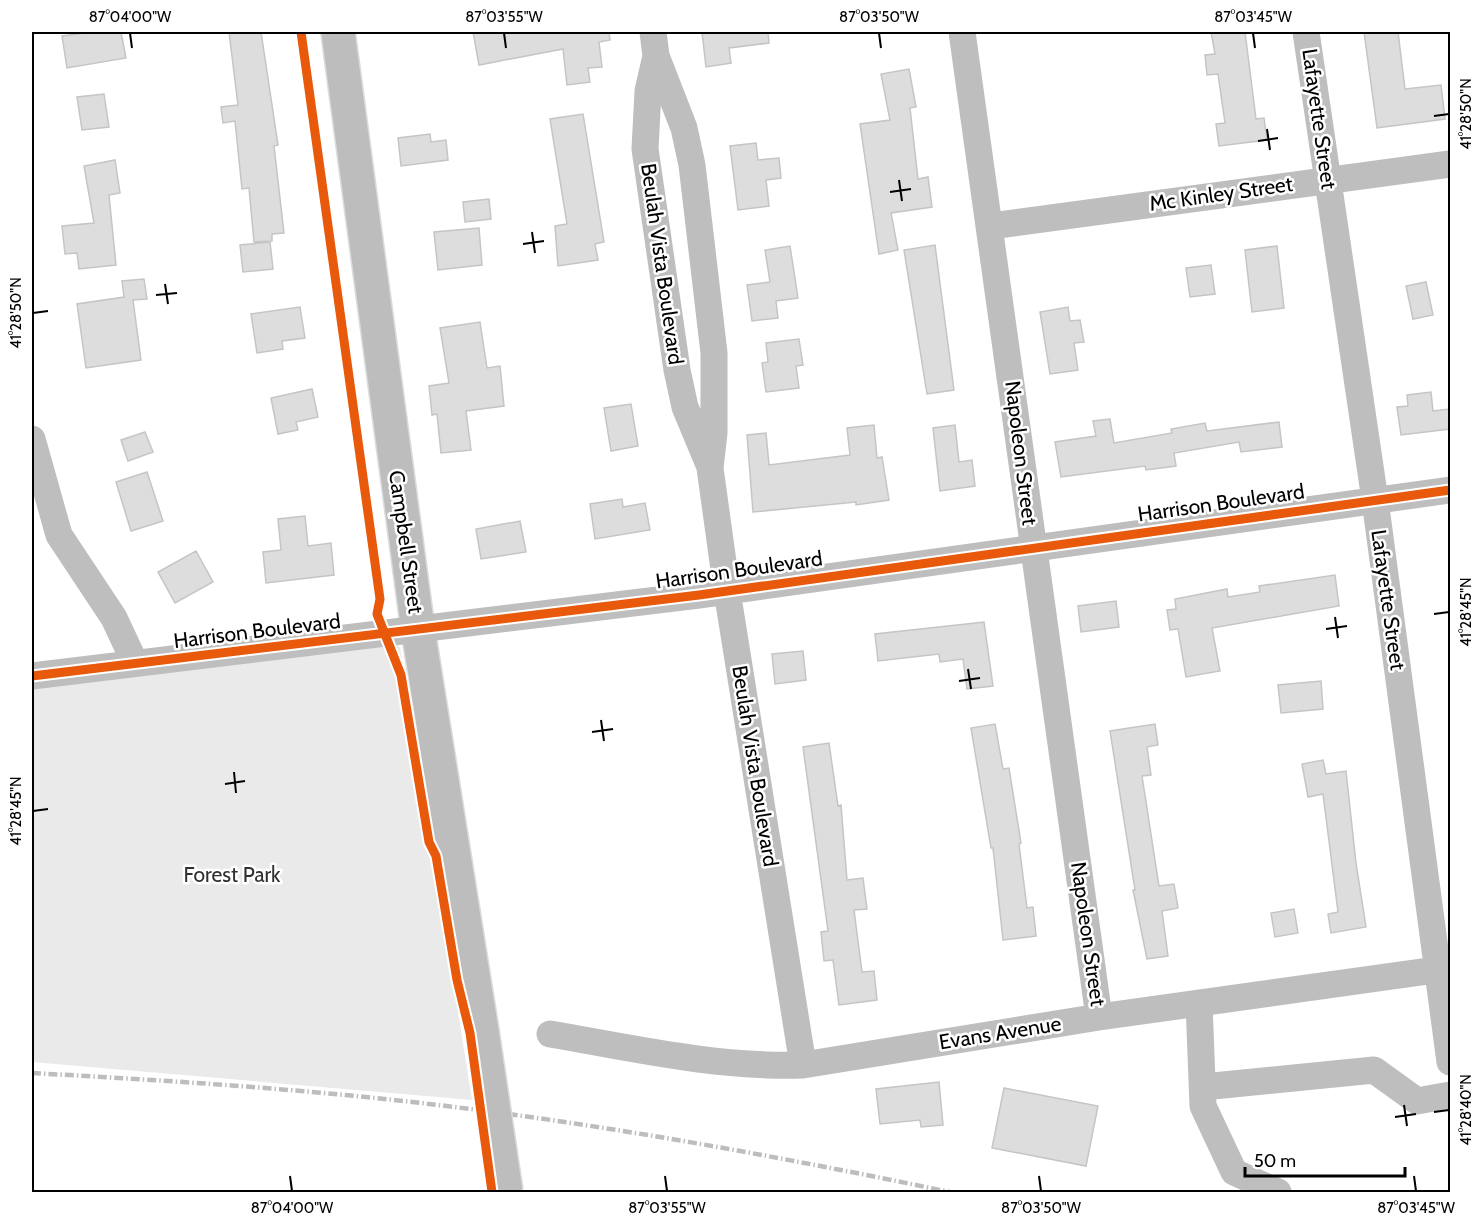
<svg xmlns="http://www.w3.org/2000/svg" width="1482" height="1224" viewBox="0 0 1482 1224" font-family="Cabin,sans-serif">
<rect width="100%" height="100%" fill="#fff"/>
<path fill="#eaeaea" d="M380 634 400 647 472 1100 32 1062V676Z"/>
<path fill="#ddd" stroke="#c5c5c5" stroke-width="1.5" d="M92 32H121L126 58 67 68 62 36Z
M229 32H261L278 145 274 146 284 233 272 234V241L254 242 249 188 242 189 235 121 223 123 221 107 238 105Z
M473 32H609L610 40 599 42 602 67 588 68 590 82 567 85 563 49 479 65Z
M702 32H768L769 43 729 48 731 63 706 67Z
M1211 32H1245L1256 119 1264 118 1267 140 1219 146 1216 124 1225 123 1218 74 1207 75 1205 55 1215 54Z
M1364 32H1398L1405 89 1441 85 1445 119 1377 128Z
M909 69 916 107 910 108 918 179 928 177 932 207 891 213 898 250 879 254 860 124 890 120 881 74Z
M104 94 109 127 82 130 77 97Z
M583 114 604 242 595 244 598 260 558 266 555 226 567 224 550 119Z
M430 134 431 142 446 140 448 160 401 166 398 138Z
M756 143 758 160 779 158 781 178 766 180 769 206 738 210 730 146Z
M115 160 120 193 109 195 116 265 79 269 77 253 65 254 62 226 94 223 84 166Z
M489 199 491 219 465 222 463 202Z
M479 228 482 265 438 270 434 232Z
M270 242 273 269 243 272 240 245Z
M935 245 954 390 927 394 904 250Z
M790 246 798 298 776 301 778 318 752 321 747 285 770 282 765 250Z
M1277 246 1284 308 1252 312 1245 250Z
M1211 265 1215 294 1190 297 1186 268Z
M144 279 147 299 133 300 141 360 86 368 77 304 124 297 122 281Z
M1426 282 1433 315 1413 319 1406 286Z
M300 307 305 338 282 341 283 349 257 353 251 314Z
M1068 307 1070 321 1080 320 1084 342 1074 343 1078 370 1050 374 1040 312Z
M480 322 487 368 500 366 504 406 466 411 471 450 441 453 437 414 432 415 429 386 449 383 440 328Z
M799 339 803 365 796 366 799 388 766 392 762 363 768 362 766 343Z
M312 389 318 417 296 422 298 430 278 434 271 398Z
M1431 392 1433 411 1450 409V429L1401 435 1397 407 1408 406 1407 395Z
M631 404 638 446 611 451 604 408Z
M1110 419 1114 443 1172 433 1171 429 1205 423 1207 431 1279 422 1282 447 1241 452 1239 442 1174 453 1176 466 1146 470 1145 466 1061 477 1055 442 1096 436 1093 421Z
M874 425 877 458 882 457 889 500 856 505V502L753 512 747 435 766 433 769 465 850 455 847 428Z
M955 425 959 462 972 460 975 486 940 491 933 428Z
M145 432 153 452 128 461 121 440Z
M147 472 163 521 131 531 116 482Z
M622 499 623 507 645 503 650 530 595 539 590 504Z
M305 516 308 546 331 543 334 575 266 583 263 552 281 550 278 519Z
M520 521 526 552 481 559 476 529Z
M196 551 213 582 175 603 158 572Z
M1335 575 1339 606 1212 628 1220 671 1186 677 1178 629 1170 630 1167 610 1176 609 1175 599 1227 589 1228 597 1260 592 1259 586Z
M1116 601 1119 627 1081 632 1078 606Z
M984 622 993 686 967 689 963 659 940 662 939 654 878 661 875 634Z
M803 651 806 680 775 684 772 654Z
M1321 681 1323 709 1281 713 1278 685Z
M995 724 1003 769 1009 768 1021 843 1019 844 1027 908 1033 907 1036 936 1003 940 993 848H991L971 728Z
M1155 724 1158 745 1147 747 1151 775 1142 776 1159 886 1174 884 1178 908 1162 911 1168 956 1147 959 1133 890H1135L1110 731Z
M829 743 838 806 841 805 847 880 863 878 867 909 854 910 862 972 874 971 877 1000 839 1005 833 960 824 961 821 932 828 931 803 747Z
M1323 760 1326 774 1346 771 1356 863 1366 927 1331 933 1328 914 1338 912 1323 794 1308 797 1302 764Z
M1294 909 1298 933 1275 937 1271 913Z
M939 1082 943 1125 921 1127 920 1120 880 1124 876 1089Z
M1004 1088 1098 1106 1086 1166 992 1148Z"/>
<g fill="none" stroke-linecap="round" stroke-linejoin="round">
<g stroke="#dbdbdb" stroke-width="36">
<path id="major" d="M338 32 418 630 482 1031"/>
</g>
<path stroke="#bebebe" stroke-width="27" d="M653 32 656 56 684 128 692 165 714 353V433L710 468 727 591 803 1065
M962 32 1099 1017
M1306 32 1375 500 1450 1062
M656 56 648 91 645 149 677 370 685 407 710 467
M991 226 1450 164
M32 439 59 535 114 618 135 663
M32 676 699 595 1450 490
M1199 1003 1203 1106 1234 1172 1278 1192
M550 1034C633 1048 718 1068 803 1065L1099 1017 1450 968
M1203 1087 1374 1070 1417 1101 1450 1095"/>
<use href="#major" stroke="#bdbdbd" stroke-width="33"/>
<path stroke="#bdbdbd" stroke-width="4.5" stroke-dasharray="9 3 1.5 3" stroke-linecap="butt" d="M32 1073C143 1079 255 1086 366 1097 563 1117 757 1152 950 1192"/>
<g stroke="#dbdbdb" stroke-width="36" stroke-linecap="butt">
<path id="major-bridge" d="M482 1031 506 1192"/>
</g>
<use href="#major-bridge" stroke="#bdbdbd" stroke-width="33"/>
<g stroke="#fff" stroke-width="13">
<path id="cycleway" d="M301 32 380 599 377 614 401 675 429 842 436 856 457 980 470 1033 492 1192
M32 676 699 595 1450 490"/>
</g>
<use href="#cycleway" stroke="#e8590c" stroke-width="9"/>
</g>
<path fill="none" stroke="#000" stroke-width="2" d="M130 33 132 48M504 33 506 48M879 33 881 48M1253 33 1255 48M1434 116 1449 114M1267 129 1270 150M1258 141 1278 138M899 180 902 201M890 192 911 189M532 232 535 253M523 244 544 241M165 284 168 304M156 295 177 293M33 313 48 311M1434 614 1449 612M1335 617 1338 638M1326 629 1347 626M968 669 971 689M959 681 980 678M601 720 604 741M592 732 613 729M234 772 236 793M225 784 245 781M33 811 48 809M1404 1105 1407 1126M1434 1112 1449 1110M1395 1117 1416 1114M290 1176 292 1191M665 1176 667 1191M1039 1176 1041 1191M1414 1176 1416 1191"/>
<g text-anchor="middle" stroke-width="5" stroke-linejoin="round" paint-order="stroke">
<g font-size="21" fill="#000" stroke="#fff">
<text transform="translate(1319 119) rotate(82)" y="7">Lafayette Street</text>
<text transform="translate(1221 194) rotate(-8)" y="7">Mc Kinley Street</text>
<text transform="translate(662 264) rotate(82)" y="7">Beulah Vista Boulevard</text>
<text transform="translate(1021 453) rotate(83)" y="7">Napoleon Street</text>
<text transform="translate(1221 503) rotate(-8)" y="7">Harrison Boulevard</text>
<text transform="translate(406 542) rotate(82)" y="7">Campbell Street</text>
<text transform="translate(739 570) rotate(-8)" y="7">Harrison Boulevard</text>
<text transform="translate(1388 600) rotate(82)" y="7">Lafayette Street</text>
<text transform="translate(257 631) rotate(-7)" y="7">Harrison Boulevard</text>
<text transform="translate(755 766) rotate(81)" y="7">Beulah Vista Boulevard</text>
<text transform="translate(1088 934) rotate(82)" y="7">Napoleon Street</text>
<text transform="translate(1000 1033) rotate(-9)" y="7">Evans Avenue</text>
</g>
<g font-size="21" fill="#303030" stroke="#fff">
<text x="232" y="882">Forest Park</text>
</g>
</g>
<rect width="1482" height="1224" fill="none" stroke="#ffffff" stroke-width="66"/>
<path d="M1245 1167v9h160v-9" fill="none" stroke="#000000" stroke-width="3"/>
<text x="1254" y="1167" font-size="18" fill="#000000" stroke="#ffffff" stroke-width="4.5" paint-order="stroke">50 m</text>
<rect x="33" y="33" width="1416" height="1158" fill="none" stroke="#000" stroke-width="2"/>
<g font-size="15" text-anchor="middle" fill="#000">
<text x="130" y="22">87°04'00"W</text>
<text x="504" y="22">87°03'55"W</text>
<text x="879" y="22">87°03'50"W</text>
<text x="1253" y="22">87°03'45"W</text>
<text transform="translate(1466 114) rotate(-90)" y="5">41°28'50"N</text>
<text transform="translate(16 313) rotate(-90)" y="5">41°28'50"N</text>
<text transform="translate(1466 612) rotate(-90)" y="5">41°28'45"N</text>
<text transform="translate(16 811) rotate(-90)" y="5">41°28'45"N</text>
<text transform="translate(1466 1110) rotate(-90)" y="5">41°28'40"N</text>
<text x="292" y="1213">87°04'00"W</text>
<text x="667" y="1213">87°03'55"W</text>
<text x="1041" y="1213">87°03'50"W</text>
<text x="1416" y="1213">87°03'45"W</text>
</g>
</svg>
